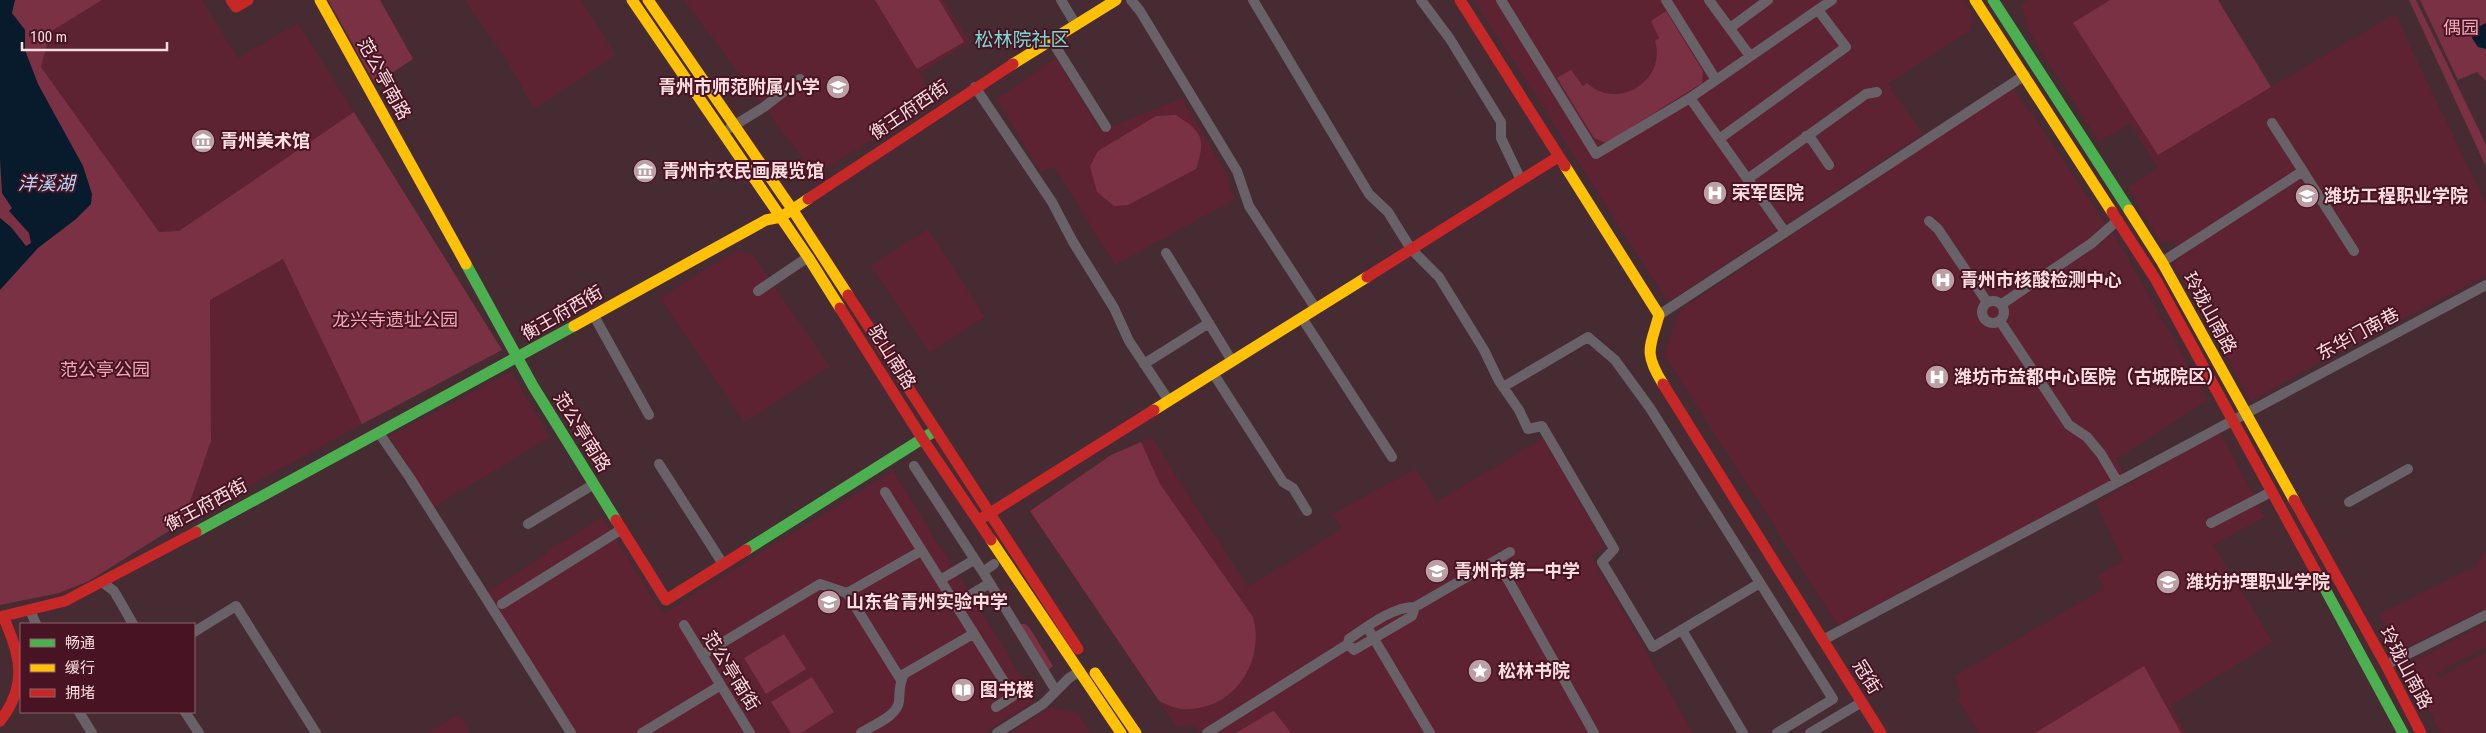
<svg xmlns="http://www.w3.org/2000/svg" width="2486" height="733" viewBox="0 0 2486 733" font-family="'Roboto Condensed','Noto Sans SC',sans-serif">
<rect width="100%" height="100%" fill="#472b32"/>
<path fill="#5d2332" d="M102 0H202L238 58 298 23 354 112 179 231 159 233 41 67 50 32Z
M465 0H580L616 55 534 109 506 59Z
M684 0H943L970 42 919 73 935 101 815 175Z
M1474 0H1963L1972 14 1971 30 1888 84 1923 134 1668 302Z
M2028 0H2218L2271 87 2395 14 2486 204V276L2329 357 2251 401 2173 264 2181 256 2172 240 2161 243 2128 187 2158 168 2130 123 2099 142 2029 32 2021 5Z
M1056 58 1099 129 1113 126 1182 98 1227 175 1234 200 1115 265 1055 167 1040 172 997 99Z
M2013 87 2117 240 2208 400 2116 459 2124 474 1838 625 1664 355 1680 310Z
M928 229 985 317 930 353 871 266Z
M736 251 752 254 830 367 745 422 660 298Z
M283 259 362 424 183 522 211 441 210 300Z
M511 372 550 437 434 507 389 436Z
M2220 432 2265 517 2213 545 2273 642 2171 705 2186 733H1979L1957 699 1961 696 1955 676 2103 589 2098 575 2123 561 2096 503Z
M1152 438 1248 587 1342 529 1332 514 1416 469 1436 502 1544 438 1605 547 1591 556 1693 733H1200L1195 725 1177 728 1030 511 1111 455Z
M893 471 1036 700 984 733H576L487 592 547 554 546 552 602 518 663 614Z
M2486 550V609L2398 651 2379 615 2475 567Z
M2486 623V647L2436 674 2438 678 2486 652V733H2441L2406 666Z
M1051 707 1078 713 1091 733H1010Z
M458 714 471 733H427Z"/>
<path fill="#7a3144" d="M0 0H102L50 32 41 67 159 232 179 231 354 112 502 350 362 424 283 259 210 300 211 441 183 522 89 581 59 593 0 605Z
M328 0H380L413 59 375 84Z
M875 0H939L964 42 917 69Z
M2110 0H2218L2271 87 2158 155 2073 23Z
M2409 0H2416L2477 126 2486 145V167Z
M2420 0H2486V81L2477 72 2458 80Z
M1666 11 1703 71 1702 83 1606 143 1594 138 1557 78 1571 70 1583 86 1587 83C1618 112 1667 80 1655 41L1659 38 1651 21Z
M1176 115C1203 133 1206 138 1196 169L1128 205 1114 206 1097 192 1090 166 1098 151 1156 116Z
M1141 442 1160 484 1253 617C1266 663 1232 713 1181 709 1174 708 1166 704 1159 701L1030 511 1111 455Z
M1020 624H1025L1029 627 1053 666 1047 671Z
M784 634 806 669 766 694 744 658Z
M2144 666 2181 733H2035Z
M812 677 834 712 801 733H791L771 702Z
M1274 711 1291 733H1236C1244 729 1270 712 1274 711Z"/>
<path fill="#081b2d" d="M0 0H15L12 13 25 30V50L38 84 83 166 92 194 91 204 76 219 38 248 0 290V218L11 227 26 246 31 243 29 233 9 211 12 208 2 193 0 159Z
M2486 23V49L2478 47 2472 38 2476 28Z"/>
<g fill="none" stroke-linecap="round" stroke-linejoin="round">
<path stroke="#686168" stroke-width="10" d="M1061 0 1076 25
M1131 0 1140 11 1237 171 1249 206 1316 309
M1253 0 1369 194 1388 212 1411 249 1439 277 1484 350 1499 381 1519 410 1528 429 1542 426 1614 549 1602 562 1653 647 1760 583
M1421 0 1450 39 1501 122V138L1521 180
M1501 0 1596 154 1690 98 1832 0
M1666 0 1716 80
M1709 0 1750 56
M1730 28 1768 0
M1052 41 1106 127
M975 87 1052 202 1073 242 1114 308 1129 341 1169 401
M1690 98 1785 232
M2272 123 2354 251
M730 128 764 107 800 79
M1806 136 1812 140 1829 165
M1719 139 1846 47 1818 10
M1749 178 1866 94 1877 92
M1929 221 1938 229 1987 302
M1166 253 1232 361
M2162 262 2303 171
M758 291 808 257
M1982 312a11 11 0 1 1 22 0a11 11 0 1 1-22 0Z
M2002 304 2092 243 2118 220
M593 314 649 415
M1659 315 2025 75
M1302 318 1392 457
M2000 321 2069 425 2087 437 2101 454 2117 481
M1144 364 1209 323
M1213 373 1283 482 1293 488 1307 511
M1503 387 1588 337 1615 360 1650 408 1833 699 1777 733
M379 433 410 478 571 733
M659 464 723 564
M914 466 983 572 1053 686
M885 492 1013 696 996 707
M2349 502 2408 469
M2211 523 2271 492
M528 524 594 484
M1497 560 1594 733
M983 572 994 564
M940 580 974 560
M102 582 114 591 133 624
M847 593 901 680
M502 604 622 529
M955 604 990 583
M30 610 36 624
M684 625 750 733
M1367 627 1430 733
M1682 630 1743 733
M194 632 236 606 316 733
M1823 640 2486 285
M1348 644 1354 650 1412 616 1415 607
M702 655 820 584 847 593 921 551
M2386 665 2486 615
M79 712 92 733
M185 712 199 733
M642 733 721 685
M861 733C873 725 898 716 899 701 900 691 899 683 904 674L973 634
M997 733 1043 704 1069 678 1080 671
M1207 733 1348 644 1349 639C1368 626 1392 607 1415 607L1510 552
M1810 733 1862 702"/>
<path stroke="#4caf50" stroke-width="11" d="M1993 0 2129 210
M466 264 533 386 616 520
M196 532 574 326
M746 550 933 432
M2318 576 2403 733"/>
<path stroke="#ffc107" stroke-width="11" d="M320 0 466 264
M632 0 808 257 840 308
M648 0 792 209 848 295
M1975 0 2112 212
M1013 64 1116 0
M1565 166 1659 315C1650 348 1643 352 1663 384
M2129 210 2162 262 2294 500
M574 326 766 220 781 217 808 199
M1154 410 1367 277
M991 540 1121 733
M1095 673 1136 733"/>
<path stroke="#c62828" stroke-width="11" d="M231 0 236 7 248 0
M1460 0 1565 166
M808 199 1013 64
M2112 212 2156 280 2318 576
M1367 277 1558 157
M848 295 1078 649
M840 308 922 438 991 540
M1663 384 1881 733
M2294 500 2386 665 2421 733
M616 520 666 600 746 550
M979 520 1154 410
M0 617 65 601 196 532
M0 721C29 684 20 656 3 616"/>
</g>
<defs>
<g id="school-disc" transform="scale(1.25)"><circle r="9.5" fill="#bc9fa4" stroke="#481322"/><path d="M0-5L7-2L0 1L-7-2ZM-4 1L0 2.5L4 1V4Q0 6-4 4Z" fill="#fff"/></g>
<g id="museum-disc" transform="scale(1.25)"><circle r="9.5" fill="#bc9fa4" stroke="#481322"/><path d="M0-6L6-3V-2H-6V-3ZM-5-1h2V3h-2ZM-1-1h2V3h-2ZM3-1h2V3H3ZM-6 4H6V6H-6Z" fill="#fff"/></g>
<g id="hospital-disc" transform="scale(1.25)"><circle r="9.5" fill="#bc9fa4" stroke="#481322"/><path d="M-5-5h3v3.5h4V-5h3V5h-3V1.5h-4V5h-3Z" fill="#fff"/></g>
<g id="university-disc" transform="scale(1.25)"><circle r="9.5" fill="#bc9fa4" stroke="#481322"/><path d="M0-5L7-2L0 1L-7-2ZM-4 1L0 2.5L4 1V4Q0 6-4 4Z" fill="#fff"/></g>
<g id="sight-disc" transform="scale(1.25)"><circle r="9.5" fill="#bc9fa4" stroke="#481322"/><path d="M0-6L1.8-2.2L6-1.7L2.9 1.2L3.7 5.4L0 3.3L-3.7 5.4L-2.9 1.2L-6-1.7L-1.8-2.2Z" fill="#fff"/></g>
<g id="library-disc" transform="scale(1.25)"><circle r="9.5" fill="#bc9fa4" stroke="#481322"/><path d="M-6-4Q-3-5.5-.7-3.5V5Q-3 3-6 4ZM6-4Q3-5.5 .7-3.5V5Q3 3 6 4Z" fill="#fff"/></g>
</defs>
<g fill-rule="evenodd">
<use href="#school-disc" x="838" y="87"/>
<use href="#museum-disc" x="203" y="141"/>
<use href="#museum-disc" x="645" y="171"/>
<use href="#hospital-disc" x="1715" y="193"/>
<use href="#university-disc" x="2307" y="196"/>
<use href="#hospital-disc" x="1943" y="280"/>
<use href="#hospital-disc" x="1937" y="377"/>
<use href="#school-disc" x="1437" y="571"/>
<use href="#university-disc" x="2168" y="582"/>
<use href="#school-disc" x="829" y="602"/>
<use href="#sight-disc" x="1480" y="671"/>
<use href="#library-disc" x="963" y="690"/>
</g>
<g text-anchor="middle" stroke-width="4" stroke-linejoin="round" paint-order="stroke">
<g font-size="18" fill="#f4a7b5" stroke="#481322">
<text x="2461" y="34">偶园</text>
<text x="395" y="326">龙兴寺遗址公园</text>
<text x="105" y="376">范公亭公园</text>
</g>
<g font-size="18" fill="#fbdee2" stroke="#481322">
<text transform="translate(384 79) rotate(61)" y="6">范公亭南路</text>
<text transform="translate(909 110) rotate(-34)" y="6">衡王府西街</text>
<text transform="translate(562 313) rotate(-30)" y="6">衡王府西街</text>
<text transform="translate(2210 313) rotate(61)" y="6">玲珑山南路</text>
<text transform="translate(2358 334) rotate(-28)" y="6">东华门南巷</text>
<text transform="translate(892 357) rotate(58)" y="6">驼山南路</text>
<text transform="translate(582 432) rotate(58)" y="6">范公亭南路</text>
<text transform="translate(206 505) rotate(-28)" y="6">衡王府西街</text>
<text transform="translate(2406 668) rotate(62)" y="6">玲珑山南路</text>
<text transform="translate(731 671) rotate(58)" y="6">范公亭南街</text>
<text transform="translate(1867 677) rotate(58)" y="6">冠街</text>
</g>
<g font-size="18" font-weight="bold" fill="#fbdee2" stroke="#481322" text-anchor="start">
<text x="820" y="93" text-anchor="end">青州市师范附属小学</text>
<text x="220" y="147">青州美术馆</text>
<text x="662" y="177">青州市农民画展览馆</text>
<text x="1732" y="199">荣军医院</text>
<text x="2324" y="202">潍坊工程职业学院</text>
<text x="1960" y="286">青州市核酸检测中心</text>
<text x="1954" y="383">潍坊市益都中心医院（古城院区）</text>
<text x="1454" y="577">青州市第一中学</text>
<text x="2186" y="588">潍坊护理职业学院</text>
<text x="846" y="608">山东省青州实验中学</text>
<text x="1498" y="677">松林书院</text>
<text x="980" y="696">图书楼</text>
</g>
<g font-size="19" fill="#73ddd2" stroke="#481322">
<text x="1022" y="46">松林院社区</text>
</g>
<g font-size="19" font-style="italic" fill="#b1d6f8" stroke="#481322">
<text x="46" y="190">洋溪湖</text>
</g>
</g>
<rect x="20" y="623" width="175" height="90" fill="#481322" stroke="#90646f"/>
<rect x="30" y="639" width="25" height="8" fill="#4caf50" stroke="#90646f"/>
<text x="65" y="648" font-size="15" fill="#fbdee2">畅通</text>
<rect x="30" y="664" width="25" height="8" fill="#ffc107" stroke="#90646f"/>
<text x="65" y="673" font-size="15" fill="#fbdee2">缓行</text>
<rect x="30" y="689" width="25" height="8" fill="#c62828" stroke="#90646f"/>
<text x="65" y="698" font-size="15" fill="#fbdee2">拥堵</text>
<path d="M22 42v8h145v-8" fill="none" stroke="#fbdee2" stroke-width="2.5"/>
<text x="30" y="42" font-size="15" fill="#fbdee2" stroke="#481322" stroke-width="4" paint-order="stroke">100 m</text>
</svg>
